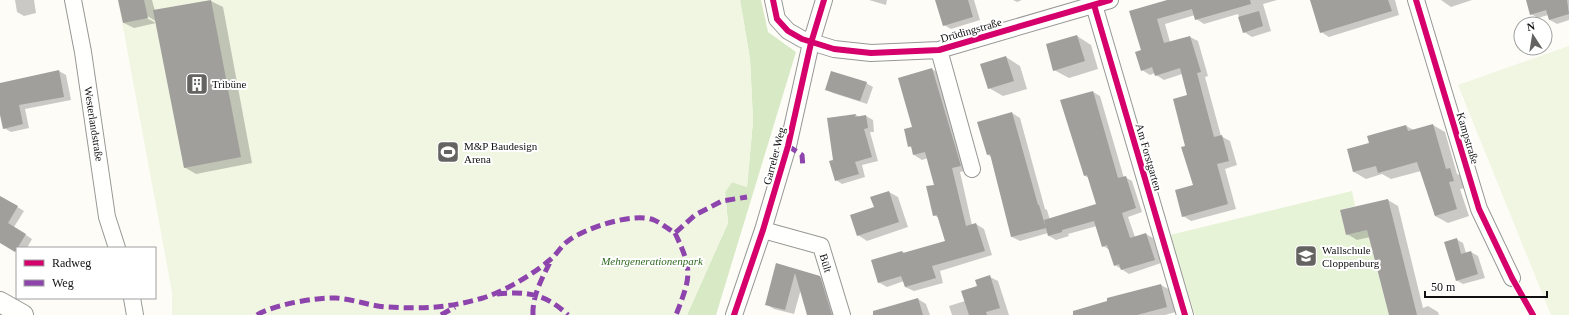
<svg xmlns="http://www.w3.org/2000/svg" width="1569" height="315" viewBox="0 0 1569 315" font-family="'Times New Roman',serif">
<rect width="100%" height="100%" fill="#fdfcf7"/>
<path fill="#e7f3d7" d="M1352 191 1355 206 1340 210 1346 235 1367 230 1389 315H1195L1170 235Z"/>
<path fill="#d8eac5" d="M740 0H761L768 32 796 52 716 315H687L728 223 725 192 732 182 747 187 753 121 750 59Z"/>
<path fill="#f0f6e1" d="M118 0H740L750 59 753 121 747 187 732 182 725 192 728 223 687 315H172V292Z
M1569 46V315H1551L1458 85Z"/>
<path fill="#0003" d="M15 0H34L36 13 24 16 17 12Z
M119 0H152L155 11 211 1 223 7 252 163 196 174 184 167 157 22 144 14 143 16 156 23 134 28 124 23Z
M869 0H887L886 5Z
M936 0H974L980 20 951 29 944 25Z
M1013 0H1022L1017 2Z
M1172 0H1277L1263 4 1271 31 1252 37 1244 32 1238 14 1204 24 1196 19 1195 15 1165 24 1170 42 1190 37 1198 41 1208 76 1205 77 1221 136 1230 141 1237 165 1225 169 1236 209 1191 221 1183 216 1194 186 1187 146 1189 96 1182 74 1164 80 1156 75 1155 73 1150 75 1142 70V51L1131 12Z
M1311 0H1395L1399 15 1329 37 1321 32Z
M1441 0H1472L1451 7Z
M1527 0H1569V20L1557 24 1550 20 1548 15 1538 18 1531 14Z
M1077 36 1091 45 1098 69 1069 78 1054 70Z
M1006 57 1020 66 1027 89 1003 96 989 88Z
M932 69 940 74 969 170 960 172 972 225 976 224 984 229 992 255 940 271 943 283 914 291 905 287 904 281 887 287 878 282 872 261 902 252 905 253 946 242 939 218 934 215 935 185 928 158 922 160 914 155 912 148 909 146 913 128Z
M59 71 66 75 71 100 25 109 29 128 11 132 4 128 0 84Z
M866 83 873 87 867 104 833 93 826 89Z
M1093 92 1100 96 1124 178 1125 177 1132 181 1142 212 1128 217 1135 237 1146 234 1153 238 1161 263 1129 274 1115 265 1110 250 1103 246 1097 226 1068 234 1069 236 1056 240 1049 236 1048 233 1020 241 1012 237 991 157 987 154 1012 113 1020 118 1045 209 1047 210 1050 220 1098 205 1089 178 1085 176Z
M856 115 860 117 866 116 873 120 874 132H870L878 161 862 165 865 177 842 184 836 180 834 161 828 119Z
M1433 125 1445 132 1457 174 1462 176 1465 188 1460 189 1469 216 1448 223 1435 216 1421 171 1391 179 1382 174 1366 179 1354 172 1370 144 1406 126 1414 130Z
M889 192 898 197 908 227 867 241 858 235 875 207Z
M4 199 24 211 14 227 32 239 27 248H17V252L0 242V205Z
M1388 200 1398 206 1423 308 1428 306 1438 312 1439 315H1390L1370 237 1357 240 1347 234Z
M1456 239 1463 243 1466 253 1471 252 1478 256 1485 278 1463 284 1456 280Z
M777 264 820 277 828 282 839 315H808L801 289 794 314 774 309 766 304Z
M990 277 998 281 1009 315H952L949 306 965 301Z
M1161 285 1170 290 1176 312 1165 315H1084Z
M918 299 926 304 930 315H889Z"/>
<path fill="#a19f9c" d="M118 0H144L148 18 123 23Z
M211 0 241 157 184 168 153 10Z
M935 0H968L973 17 943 26Z
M1167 0H1250L1251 4 1195 20 1192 9 1157 19 1164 43 1190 36 1201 72 1197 73 1214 137 1222 135 1229 161 1217 164 1228 204 1182 217 1175 190 1193 185 1181 147 1185 146 1173 99 1187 95 1180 68 1155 76 1152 67 1141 71 1135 52 1141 50 1129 11Z
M1310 0H1388L1392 11 1320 33Z
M1526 0H1567L1569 14 1549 20 1546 10 1530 15Z
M1259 11 1263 26 1243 33 1238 17Z
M1077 35 1085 61 1053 71 1046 44Z
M1006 56 1014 81 988 89 980 64Z
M932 68 961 166 952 168 966 226 976 223 985 251 932 266 936 278 905 287 901 276 878 283 871 260 902 251 903 253 945 241 937 215 933 216 926 186 934 185 925 152 913 155 911 146 908 147 904 129 912 127 898 78Z
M59 70 64 97 19 105 23 124 3 129 0 115V83Z
M831 71 867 82 860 101 825 90Z
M1093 91 1118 178 1126 176 1136 208 1122 213 1130 238 1146 233 1155 260 1121 270 1119 264 1114 266 1107 245 1102 247 1094 221 1062 230V232L1048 236 1044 220 1096 204 1087 175 1084 176 1060 100Z
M1012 112 1038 205H1039L1046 228 1011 237 990 154 987 155 977 122Z
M856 114 855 117 866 115 868 128 864 129 872 157 855 162 859 174 835 181 829 161 833 160 827 118Z
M1433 124 1446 169 1450 168 1454 181 1449 182 1457 209 1435 216 1417 162 1378 173 1376 166 1353 172 1347 149 1369 143 1367 136 1406 125 1408 131Z
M889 191 899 222 857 236 850 215 874 207 870 197Z
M0 196 18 206 8 223 26 234 15 252 0 243Z
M1388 199 1417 315H1389L1367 230 1346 235 1340 210Z
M1457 238 1461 254 1471 251 1478 274 1456 281 1444 242Z
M776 263 820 276 832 315H807L795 273 785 310 765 305Z
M990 275 1000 308 986 312 987 315H969L961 291 977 286 975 280Z
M1161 284 1167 307 1137 315H1073V311L1107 301V298Z
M918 298 923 315H873V311Z"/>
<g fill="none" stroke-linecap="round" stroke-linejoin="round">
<g stroke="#979795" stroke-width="18">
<path id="minor" d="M73 0 83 52 107 217 117 248
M773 0 777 19 788 31 802 39 834 49 871 53 939 50 1110 0
M1416 0 1479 209 1512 278
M1094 5 1185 315
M939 50 972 169
M763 230 821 246 842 315
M132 298 135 315
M734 315 763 230 788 146 811 43 824 0"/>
</g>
<g stroke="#979795" stroke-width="22">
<path id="tertiary" d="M0 302 23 315"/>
</g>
<use href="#minor" stroke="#fffffe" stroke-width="16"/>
<use href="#tertiary" stroke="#fffffe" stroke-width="20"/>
<path stroke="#8e44ad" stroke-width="5" stroke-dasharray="10 5" stroke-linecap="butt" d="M788 146 802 155 803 168
M675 233C693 271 691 276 676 315
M497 294C527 291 546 294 568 315
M257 315C272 305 317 297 336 298 353 299 370 306 387 307 424 309 448 308 483 298 507 290 532 275 551 259 557 254 561 246 568 241 585 228 633 212 654 220 661 223 668 229 675 233L695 215 722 201 747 197
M441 315 455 307
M533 315C532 295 543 277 551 260"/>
<g stroke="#fff" stroke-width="8">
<path id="cycleway" d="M773 0 777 19 788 31 802 39 834 49 871 53 939 50 1110 0
M1416 0 1479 209 1512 278 1533 315
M1094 5 1185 315
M734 315 763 230 788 146 811 43 824 0"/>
</g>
<use href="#cycleway" stroke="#d6006c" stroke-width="6"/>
</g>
<defs>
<g id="building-square" transform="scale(1.15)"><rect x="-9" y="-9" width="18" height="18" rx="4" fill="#646362" stroke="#fff"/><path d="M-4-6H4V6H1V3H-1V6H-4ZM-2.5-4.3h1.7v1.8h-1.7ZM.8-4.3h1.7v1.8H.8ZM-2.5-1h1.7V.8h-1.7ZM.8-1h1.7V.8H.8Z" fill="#fff"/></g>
<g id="stadium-square" transform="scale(1.15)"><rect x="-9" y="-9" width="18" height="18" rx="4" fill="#646362" stroke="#fff"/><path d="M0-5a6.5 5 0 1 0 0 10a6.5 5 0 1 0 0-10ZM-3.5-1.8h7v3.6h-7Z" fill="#fff"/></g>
<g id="school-square" transform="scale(1.15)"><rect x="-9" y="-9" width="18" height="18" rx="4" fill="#646362" stroke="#fff"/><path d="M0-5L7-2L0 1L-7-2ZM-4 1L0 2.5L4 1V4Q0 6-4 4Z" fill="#fff"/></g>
</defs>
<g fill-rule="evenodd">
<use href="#building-square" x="197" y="84"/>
<use href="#stadium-square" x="448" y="152"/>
<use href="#school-square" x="1306" y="256"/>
</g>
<g text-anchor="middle" stroke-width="4" stroke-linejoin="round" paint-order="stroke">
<g font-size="11" fill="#111" stroke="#fff">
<text transform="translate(971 30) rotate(-16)" y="4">Drüdingstraße</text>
<text transform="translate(94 124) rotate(81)" y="4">Westerlandstraße</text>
<text transform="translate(1468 138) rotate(73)" y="4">Kampstraße</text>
<text transform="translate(774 156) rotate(-75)" y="4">Garreler Weg</text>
<text transform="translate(1149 157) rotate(74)" y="4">Am Forstgarten</text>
<text transform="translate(826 263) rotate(73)" y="4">Bült</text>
</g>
<g font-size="11" fill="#111" stroke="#fff" text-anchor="start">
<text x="212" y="88">Tribüne</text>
<text x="464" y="150">M&amp;P Baudesign<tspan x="464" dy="13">Arena</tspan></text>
<text x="1322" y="254">Wallschule<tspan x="1322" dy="13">Cloppenburg</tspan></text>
</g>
<g font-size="11" font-style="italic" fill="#2f6b1f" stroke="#fff">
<text x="652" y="265">Mehrgenerationenpark</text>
</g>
</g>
<rect x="16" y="247" width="140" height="52" fill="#ffffff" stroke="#a0a0a0"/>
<rect x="24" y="260" width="20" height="6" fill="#d6006c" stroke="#a0a0a0"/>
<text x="52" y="267" font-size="12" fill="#111111">Radweg</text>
<rect x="24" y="280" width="20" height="6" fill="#8e44ad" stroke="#a0a0a0"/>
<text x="52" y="287" font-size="12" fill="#111111">Weg</text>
<g transform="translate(1533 36) rotate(348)"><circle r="19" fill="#ffffff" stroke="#a0a0a0"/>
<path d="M0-3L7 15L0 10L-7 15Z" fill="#646362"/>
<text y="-6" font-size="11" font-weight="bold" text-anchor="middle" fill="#111111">N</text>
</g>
<path d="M1425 291v6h122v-6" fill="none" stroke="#111111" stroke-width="2"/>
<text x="1431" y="291" font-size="12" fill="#111111" stroke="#ffffff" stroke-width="3" paint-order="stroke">50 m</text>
</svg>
